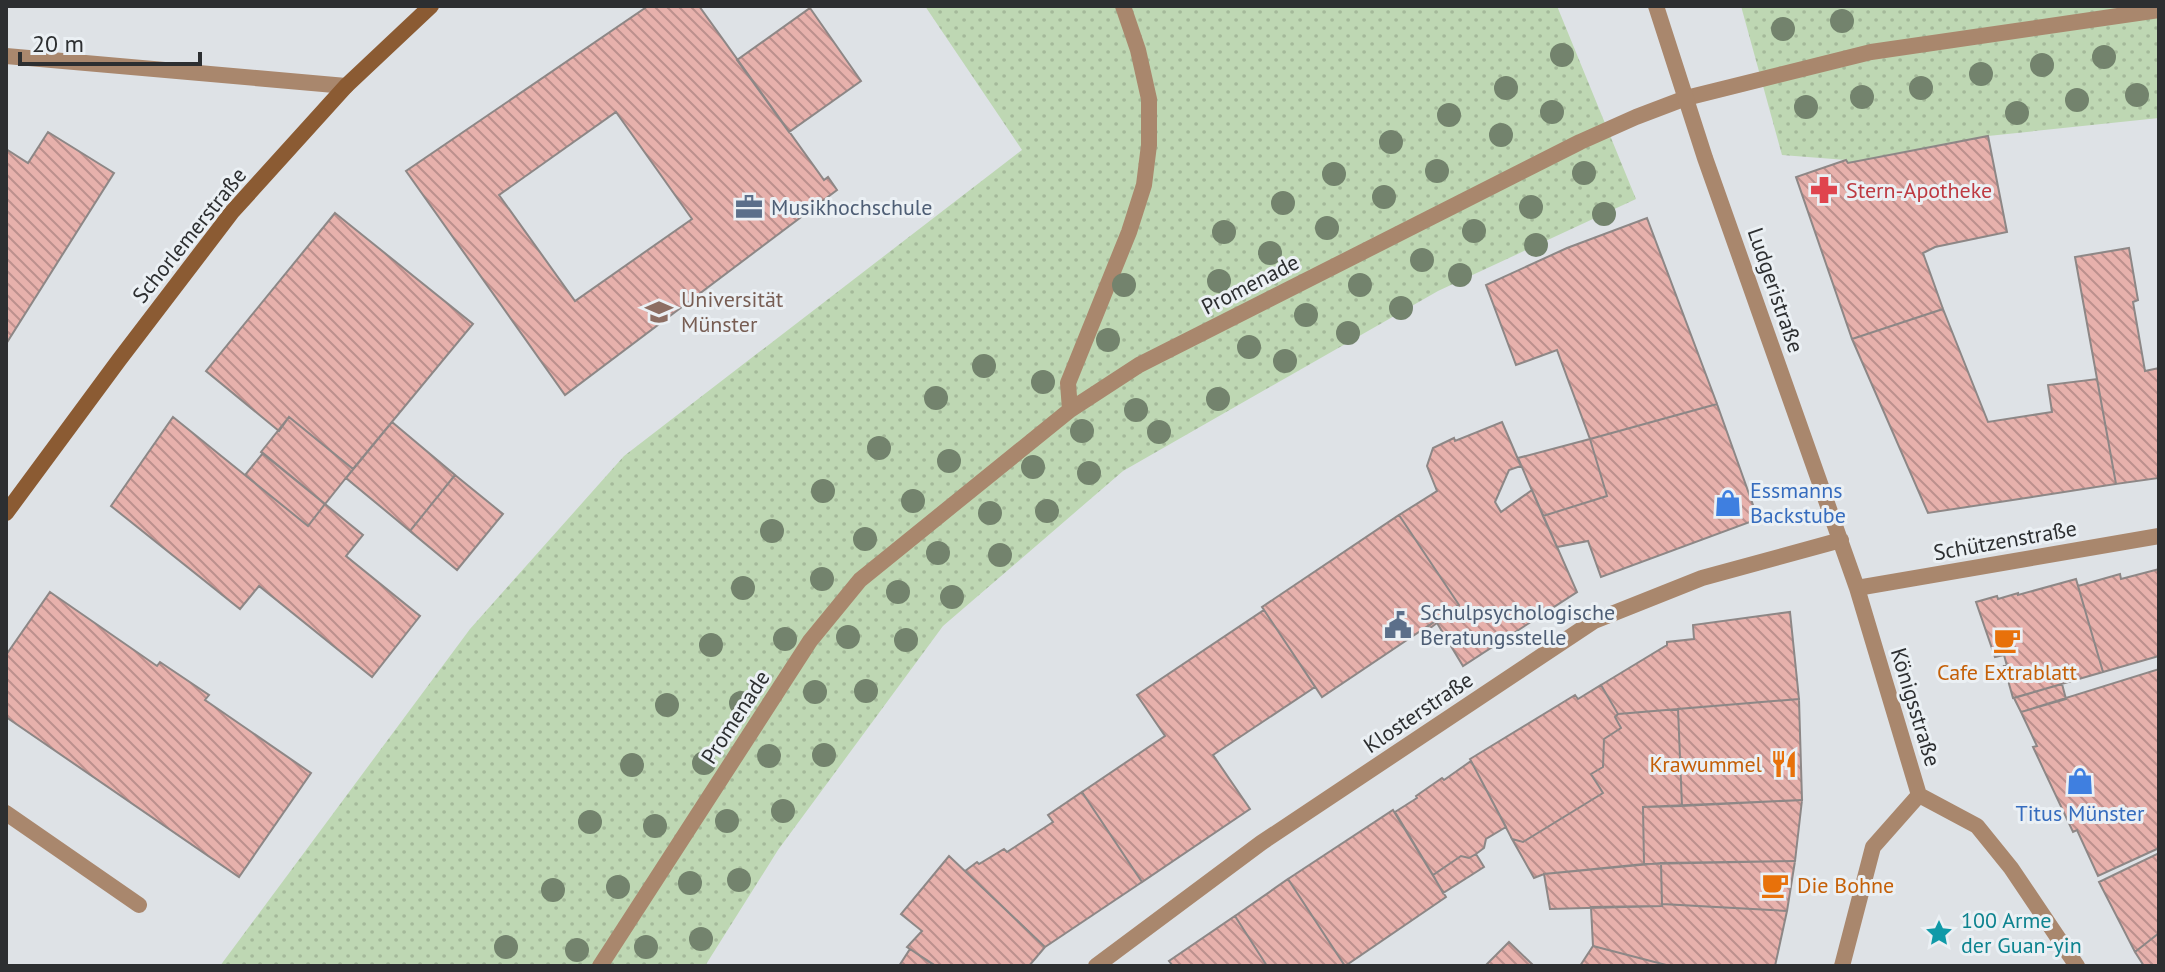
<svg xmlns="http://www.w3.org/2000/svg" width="2165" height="972" viewBox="0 0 2165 972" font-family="'PT Sans',sans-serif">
<defs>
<pattern id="park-dots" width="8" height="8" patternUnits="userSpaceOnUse" patternTransform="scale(2)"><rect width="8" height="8" fill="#bed7b3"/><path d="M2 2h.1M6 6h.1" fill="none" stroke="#a4b99a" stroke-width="1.8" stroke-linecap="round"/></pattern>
<pattern id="building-back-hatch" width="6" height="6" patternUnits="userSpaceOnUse" patternTransform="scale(2)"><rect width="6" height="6" fill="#e7b1ac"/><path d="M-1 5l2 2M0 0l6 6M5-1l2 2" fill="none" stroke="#bc908d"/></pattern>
</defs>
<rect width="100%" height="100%" fill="#dee2e6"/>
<path fill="url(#park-dots)" d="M925 6H1557L1636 199 1438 291 1123 471 943 626 778 850 705 966H220L470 629 624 456 1022 150Z
M1741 6H2159V118L1988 136 1848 163 1846 160 1782 155Z"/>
<path fill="url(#building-back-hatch)" stroke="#8d8786" stroke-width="2" fill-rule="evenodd" d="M648 6H699L824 180 828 177 837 190 565 395 406 171ZM616 112 692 219 575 301 499 195Z
M810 8 861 81 789 132 737 60Z
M48 132 114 173 6 344V149L28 163Z
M1988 136 2007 232 1935 247 1923 253 1943 309 1852 339 1796 177 1846 160 1848 163Z
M335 213 473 324 353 469 289 417 279 431 206 371Z
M1647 218 1717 404 1590 439 1557 350 1516 365 1486 285 1567 248Z
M2129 248 2138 300 2133 302 2145 371 2159 368V478L2116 484 2075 257Z
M1943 309 1988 422 2052 412 2048 385 2097 379 2116 484 1928 513 1852 339Z
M1717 404 1758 519 1601 577 1588 541 1557 547 1543 516 1607 496 1590 439Z
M173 417 308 526 325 504 363 535 346 556 420 616 372 677 259 586 240 609 111 506Z
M289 417 353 469 325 504 261 452Z
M392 422 455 475 410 531 346 478Z
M1502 422 1521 466 1509 470 1495 502 1501 512 1532 490 1577 592 1463 666 1437 623 1429 629 1427 627 1459 605 1399 515 1437 491 1427 466 1433 448 1454 438 1455 441Z
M1590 439 1607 496 1543 516 1518 458Z
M263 453 325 504 308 526 245 475Z
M455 475 503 514 457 570 410 531Z
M1399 515 1459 605 1322 697 1262 607Z
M2159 569V656L2103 672 2078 586 2120 574 2121 579Z
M2076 579 2103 672 2013 698 2004 666H2007L2004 655 1995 657 1976 602 1997 596 1998 599 2018 593V595Z
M50 592 157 666 160 662 209 695 205 700 311 773 239 877 6 717V655Z
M1264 610 1315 687 1213 755 1250 809 1142 882 1082 792 1165 736 1137 695Z
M1790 612 1799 699 1618 714 1601 685 1667 645V642L1694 639 1693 625Z
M2159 669V848L2098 876 2077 830 2073 832 2033 747 2037 746 2021 712Z
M2062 684 2066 699 2021 712 2014 698Z
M1601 685 1618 714 1615 717 1621 728 1604 739 1603 767 1591 774 1603 793 1523 842 1512 839 1470 759 1575 695 1578 699Z
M1799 699 1802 800 1682 806 1678 709Z
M1678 709 1682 806 1643 807 1644 864 1544 874 1534 878 1512 839 1523 842 1603 793 1591 774 1603 767 1604 739 1621 728 1615 717 1618 714Z
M1471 761 1506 827 1486 839 1484 848 1476 854 1469 858 1461 856 1433 875 1395 812 1417 798 1416 796 1442 778 1444 780Z
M1082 792 1142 882 1045 947 965 871 977 862 979 864 1004 849 1007 852 1053 822 1048 815Z
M1802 800 1795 861 1644 864 1643 807Z
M1393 810 1446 897 1345 966 1288 879Z
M2159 853V933L2135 952 2099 882Z
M1476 854 1484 867 1443 893 1433 875 1461 856 1469 858Z
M949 856 1045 947 1029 966H936L907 947 922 931 901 914Z
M1795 861 1787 911 1662 904 1661 863Z
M1661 863 1662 906 1550 909 1544 874Z
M1288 879 1345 966H1267L1235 916Z
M1662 904 1787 911 1775 966H1670L1593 946 1591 907 1662 906Z
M1235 916 1267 966H1173L1169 961Z
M2159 933V966H2144L2135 952Z
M1509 942 1534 966H1485Z
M1593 946 1670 966H1580Z
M910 949 935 966H899Z"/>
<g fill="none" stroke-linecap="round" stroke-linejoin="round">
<path stroke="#a9876d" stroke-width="16" d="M1070 410 1068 383 1129 232 1144 185 1149 145V99L1138 50 1123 6
M6 813 139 905
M600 966 810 641 860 580 1070 410 1139 365 1580 142 1636 117 1686 98 1871 52 2159 10"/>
<path stroke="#a9876d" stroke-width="16" d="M1656 6 1705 158 1857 588 1919 795 1977 826 2011 868 2077 966
M6 56 346 86
M1857 588 2159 536
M1096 966 1261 843 1594 621 1702 578 1841 540
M1842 966 1873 847 1919 795"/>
<path stroke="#8b5b33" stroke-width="16" d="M6 513 119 360 232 212 346 86 431 6"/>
</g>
<g fill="#73836d">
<circle cx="1842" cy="21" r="12"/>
<circle cx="1783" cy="29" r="12"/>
<circle cx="1562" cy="55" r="12"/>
<circle cx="2104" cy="57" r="12"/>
<circle cx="2042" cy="65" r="12"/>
<circle cx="1981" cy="74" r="12"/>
<circle cx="1506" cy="88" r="12"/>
<circle cx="1921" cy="88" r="12"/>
<circle cx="2137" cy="95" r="12"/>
<circle cx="1862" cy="97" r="12"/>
<circle cx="2077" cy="100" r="12"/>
<circle cx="1806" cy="107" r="12"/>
<circle cx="1552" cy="112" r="12"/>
<circle cx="2017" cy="113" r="12"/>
<circle cx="1449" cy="115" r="12"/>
<circle cx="1501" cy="135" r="12"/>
<circle cx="1391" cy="142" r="12"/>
<circle cx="1437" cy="171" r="12"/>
<circle cx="1584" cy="173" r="12"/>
<circle cx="1334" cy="174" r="12"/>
<circle cx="1384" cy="197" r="12"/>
<circle cx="1283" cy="203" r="12"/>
<circle cx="1531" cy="207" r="12"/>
<circle cx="1604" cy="214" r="12"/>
<circle cx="1327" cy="228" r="12"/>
<circle cx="1474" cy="231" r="12"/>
<circle cx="1224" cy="232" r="12"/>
<circle cx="1536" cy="245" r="12"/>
<circle cx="1270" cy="253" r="12"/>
<circle cx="1422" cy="260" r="12"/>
<circle cx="1460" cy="275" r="12"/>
<circle cx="1219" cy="281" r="12"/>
<circle cx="1124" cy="285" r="12"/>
<circle cx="1360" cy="285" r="12"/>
<circle cx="1401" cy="308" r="12"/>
<circle cx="1306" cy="315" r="12"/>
<circle cx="1348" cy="333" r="12"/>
<circle cx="1108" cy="340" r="12"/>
<circle cx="1249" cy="347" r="12"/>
<circle cx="1285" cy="361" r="12"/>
<circle cx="984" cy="366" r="12"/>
<circle cx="1043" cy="382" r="12"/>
<circle cx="936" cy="398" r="12"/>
<circle cx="1218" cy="399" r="12"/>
<circle cx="1136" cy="410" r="12"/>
<circle cx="1082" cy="431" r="12"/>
<circle cx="1159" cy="432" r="12"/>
<circle cx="879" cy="448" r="12"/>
<circle cx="949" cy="461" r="12"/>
<circle cx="1033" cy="467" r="12"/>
<circle cx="1089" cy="473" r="12"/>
<circle cx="823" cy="491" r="12"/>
<circle cx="913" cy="501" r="12"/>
<circle cx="1047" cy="511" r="12"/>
<circle cx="990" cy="513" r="12"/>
<circle cx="772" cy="531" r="12"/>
<circle cx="865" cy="539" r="12"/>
<circle cx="938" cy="553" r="12"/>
<circle cx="1000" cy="555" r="12"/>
<circle cx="822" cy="579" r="12"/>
<circle cx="743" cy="588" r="12"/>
<circle cx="898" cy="592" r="12"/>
<circle cx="952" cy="597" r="12"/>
<circle cx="848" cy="637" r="12"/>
<circle cx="785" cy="639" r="12"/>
<circle cx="906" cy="640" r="12"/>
<circle cx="711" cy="645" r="12"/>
<circle cx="866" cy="691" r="12"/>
<circle cx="815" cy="692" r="12"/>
<circle cx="741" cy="703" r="12"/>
<circle cx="667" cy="705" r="12"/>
<circle cx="824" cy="755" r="12"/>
<circle cx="769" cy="756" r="12"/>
<circle cx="704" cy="763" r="12"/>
<circle cx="632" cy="765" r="12"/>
<circle cx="783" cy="811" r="12"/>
<circle cx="727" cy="821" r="12"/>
<circle cx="590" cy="822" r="12"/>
<circle cx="655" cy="826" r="12"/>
<circle cx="739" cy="880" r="12"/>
<circle cx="690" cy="883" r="12"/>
<circle cx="618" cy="887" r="12"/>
<circle cx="553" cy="890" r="12"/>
<circle cx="701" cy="939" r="12"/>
<circle cx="506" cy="947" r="12"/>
<circle cx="646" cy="947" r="12"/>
<circle cx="577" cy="950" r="12"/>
</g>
<defs>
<g id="pharmacy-bare" transform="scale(2.16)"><path d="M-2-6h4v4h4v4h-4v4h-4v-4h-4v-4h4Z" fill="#e0444e" stroke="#ebf0f4" stroke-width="2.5" paint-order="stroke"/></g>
<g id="office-bare" transform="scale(2.16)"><path d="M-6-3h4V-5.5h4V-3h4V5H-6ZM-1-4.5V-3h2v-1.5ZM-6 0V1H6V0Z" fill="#5c6f8a" stroke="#ebf0f4" stroke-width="2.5" paint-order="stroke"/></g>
<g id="university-bare" transform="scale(2.16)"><path d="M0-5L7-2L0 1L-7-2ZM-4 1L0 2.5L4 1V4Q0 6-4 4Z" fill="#8d6e63" stroke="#ebf0f4" stroke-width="2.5" paint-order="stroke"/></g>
<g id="shop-bare" transform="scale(2.16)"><path d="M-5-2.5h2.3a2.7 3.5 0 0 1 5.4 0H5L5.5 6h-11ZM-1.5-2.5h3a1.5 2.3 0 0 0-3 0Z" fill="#3f7fe0" stroke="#ebf0f4" stroke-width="2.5" paint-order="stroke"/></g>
<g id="civic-bare" transform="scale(2.16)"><path d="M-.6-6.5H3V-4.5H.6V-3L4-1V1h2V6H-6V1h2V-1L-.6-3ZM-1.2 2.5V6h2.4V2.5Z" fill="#5c6f8a" stroke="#ebf0f4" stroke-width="2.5" paint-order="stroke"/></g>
<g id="cafe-bare" transform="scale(2.16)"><path d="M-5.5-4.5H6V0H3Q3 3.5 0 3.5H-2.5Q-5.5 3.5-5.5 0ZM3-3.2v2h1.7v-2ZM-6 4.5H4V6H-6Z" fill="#e8710a" stroke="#ebf0f4" stroke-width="2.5" paint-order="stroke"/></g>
<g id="restaurant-bare" transform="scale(2.16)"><path d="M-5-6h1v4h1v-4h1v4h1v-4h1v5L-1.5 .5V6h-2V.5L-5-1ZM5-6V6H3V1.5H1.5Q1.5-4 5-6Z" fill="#e8710a" stroke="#ebf0f4" stroke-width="2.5" paint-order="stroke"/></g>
<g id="sight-bare" transform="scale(2.16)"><path d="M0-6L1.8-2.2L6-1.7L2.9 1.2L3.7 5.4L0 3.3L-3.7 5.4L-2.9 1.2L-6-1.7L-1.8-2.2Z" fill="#0f9aa8" stroke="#ebf0f4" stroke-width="2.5" paint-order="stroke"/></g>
</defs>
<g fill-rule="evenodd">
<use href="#pharmacy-bare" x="1824" y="190"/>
<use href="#office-bare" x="749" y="207"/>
<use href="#university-bare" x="659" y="312"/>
<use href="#shop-bare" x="1728" y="503"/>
<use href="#civic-bare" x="1398" y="625"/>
<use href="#cafe-bare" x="2007" y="640"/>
<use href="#restaurant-bare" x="1784" y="764"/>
<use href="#shop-bare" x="2080" y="781"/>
<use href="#cafe-bare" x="1775" y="885"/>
<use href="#sight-bare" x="1939" y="933"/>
</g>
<g text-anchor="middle" stroke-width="6" stroke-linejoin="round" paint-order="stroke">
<g font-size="22" fill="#be3a42" stroke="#ebf0f4" text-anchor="start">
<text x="1846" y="198">Stern-Apotheke</text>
</g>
<g font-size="22" fill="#4e5e75" stroke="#ebf0f4" text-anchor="start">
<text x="771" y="215">Musikhochschule</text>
<text x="1420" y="620">Schulpsychologische<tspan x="1420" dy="25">Beratungsstelle</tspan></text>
</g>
<g font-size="22" fill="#2d2f31" stroke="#ebf0f4">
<text transform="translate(189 235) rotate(-51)" y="8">Schorlemerstraße</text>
<text transform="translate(1250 284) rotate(-27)" y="8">Promenade</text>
<text transform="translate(1776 290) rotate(71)" y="8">Ludgeristraße</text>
<text transform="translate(2005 540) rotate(-10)" y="8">Schützenstraße</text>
<text transform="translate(1916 707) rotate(73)" y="8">Königsstraße</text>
<text transform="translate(1418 712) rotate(-34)" y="8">Klosterstraße</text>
<text transform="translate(735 717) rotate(-57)" y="8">Promenade</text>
</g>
<g font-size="22" fill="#785e54" stroke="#ebf0f4" text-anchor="start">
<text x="681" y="307">Universität<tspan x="681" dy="25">Münster</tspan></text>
</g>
<g font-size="22" fill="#366cbe" stroke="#ebf0f4" text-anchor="start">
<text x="1750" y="498">Essmanns<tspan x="1750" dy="25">Backstube</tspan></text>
<text x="2080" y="821" text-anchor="middle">Titus Münster</text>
</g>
<g font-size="22" fill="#c56008" stroke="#ebf0f4">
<text x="2007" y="680">Cafe Extrablatt</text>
<text x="1762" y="772" text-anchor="end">Krawummel</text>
<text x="1797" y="893" text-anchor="start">Die Bohne</text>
</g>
<g font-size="22" fill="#0d838f" stroke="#ebf0f4" text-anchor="start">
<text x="1961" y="928">100 Arme<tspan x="1961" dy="25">der Guan-yin</tspan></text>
</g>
</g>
<rect width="2165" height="972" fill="none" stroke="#2d2f31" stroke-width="16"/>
<path d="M20 52v12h180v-12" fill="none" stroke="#2d2f31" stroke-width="4"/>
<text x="32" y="52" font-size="24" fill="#2d2f31" stroke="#ebf0f4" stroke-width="6" paint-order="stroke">20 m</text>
</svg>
